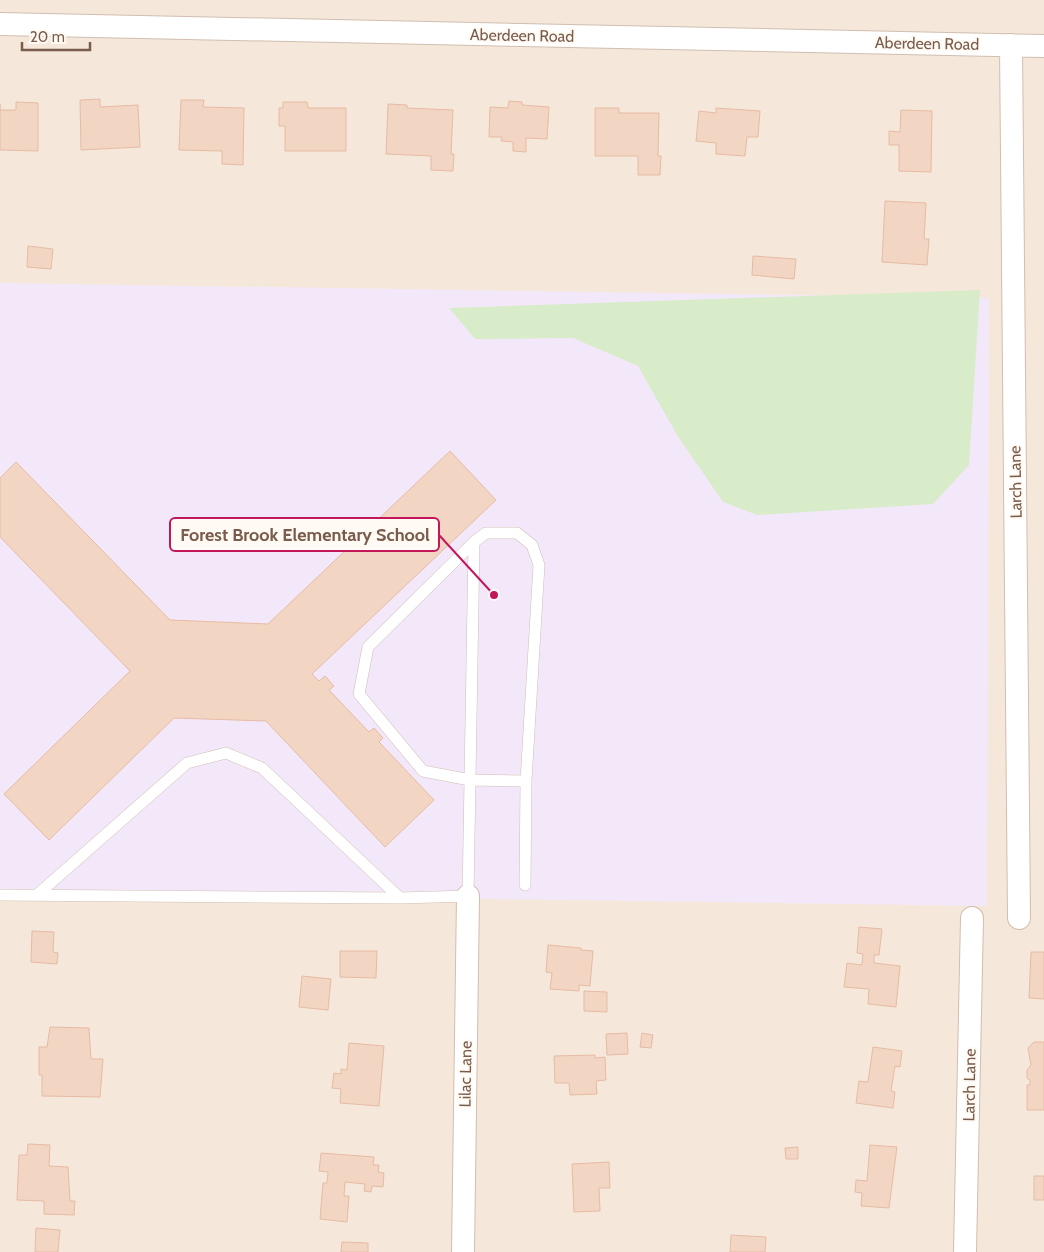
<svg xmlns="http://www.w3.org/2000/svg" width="1044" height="1252" viewBox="0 0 1044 1252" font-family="Cabin,sans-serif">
<rect width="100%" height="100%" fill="#fdf6ec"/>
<path fill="#f5e8da" d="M0 0H1044V1252H0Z"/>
<path fill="#f3e8fa" d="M0 283 989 298 987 906 0 892Z"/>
<path fill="#d8ecc9" d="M980 290 969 465 933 504 757 515 723 502 677 435 638 366 573 338 475 339 449 308Z"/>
<path fill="#f3d5c3" stroke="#e6bba3" d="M100 99V107L138 105 140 147 81 150 80 100Z
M181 100H204L203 107 244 108 243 165 222 164V151L179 150Z
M509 101 522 102V105L549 107 547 139 526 138V152L513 151V142L501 141 502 137H489L490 107 508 108Z
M16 102 38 103V151L0 150V104V110H16Z
M283 102H307L308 108H346V151H285V126H279V108H283Z
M388 104 407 105V108L453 110 451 154H454L453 171 431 170V156L386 154Z
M595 108H619V113H659L658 156H661L660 175H638V156H595Z
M716 108 760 111 758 137H747L745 156 716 154V143L696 141 699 111 716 113Z
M901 110 932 111 931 172 899 171V145H889V131L900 132Z
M885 201 926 203 924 239H929L927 265 882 262Z
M28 246 53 249 51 269 27 267Z
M753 256 796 259 794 279 752 275Z
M450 451 496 500 312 674 319 681 325 676 334 686 329 690 369 732 374 728 383 738 379 742 434 800 385 847 266 721 174 718 49 840 4 794 130 671 0 537V478L16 462 170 620 268 624Z
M859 927 882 929 879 955H874V963L900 966 896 1007 868 1004 869 989 844 987 847 963 862 965 863 954 857 953Z
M32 931 54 932 53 952 58 953 57 964 31 962Z
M548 945 581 948V950L593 951 590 986 579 985V991L550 989 552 973 546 972Z
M340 951H377L376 978 340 977Z
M1031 952H1044V999L1029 998Z
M302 976 331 979 328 1010 299 1007Z
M584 991 607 992V1012L584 1011Z
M50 1027 89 1028 91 1059H103L100 1097 42 1096V1075H39V1047H47Z
M627 1033 628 1054 607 1055 606 1034Z
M642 1033 653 1035 651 1048 640 1047Z
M1034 1042H1044V1110H1027V1085H1030V1080L1027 1078V1070L1031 1065 1028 1048Z
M349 1043 384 1046 379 1106 340 1103 341 1089 332 1088 334 1073 341 1074V1069L347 1070Z
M873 1047 902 1051 900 1067 895 1066 891 1091 895 1092 893 1108 856 1103 859 1081 868 1082Z
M595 1055V1058L605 1057 606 1080 596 1081 597 1094 570 1095 569 1083H555L554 1056Z
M28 1144 50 1145 49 1166 68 1167 70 1201H75L74 1215 44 1214V1201L17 1200 19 1155H27Z
M870 1145 897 1147 889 1208 861 1206 862 1193 855 1192 856 1180 867 1181Z
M798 1147V1159H786L785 1148Z
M321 1153 374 1157 373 1165H379L378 1172 384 1173 383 1187 372 1186 371 1192 364 1191 365 1184 345 1182 344 1196H349L347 1222 320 1219 323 1183H327L328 1172 319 1171Z
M609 1162 610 1188H599L600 1211 574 1212 572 1164Z
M1034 1176H1044V1200H1034Z
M36 1228 60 1230 58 1252H35Z
M731 1235 766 1237 765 1252H730Z
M342 1242 368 1243V1252H341Z"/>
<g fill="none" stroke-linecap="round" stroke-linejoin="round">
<g stroke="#d1beb0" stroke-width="12">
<path id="lane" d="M474 542 470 780 423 771 359 694 368 647 474 542 486 533H517L532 545 539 565 526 781
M38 894 187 763 226 753 262 768 400 898
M0 895 400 898 468 896 470 780 526 781 525 885"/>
</g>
<g stroke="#d1beb0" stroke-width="24">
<path id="street" d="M0 24 1044 46
M1011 45 1019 918
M463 1252 468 896
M965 1252 972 918"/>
</g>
<use href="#lane" stroke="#fff" stroke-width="11"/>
<use href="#street" stroke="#fff" stroke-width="22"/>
</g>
<g text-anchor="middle" stroke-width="4" stroke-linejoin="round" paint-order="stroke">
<g font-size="16" fill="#7a5c4d" stroke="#fffaf3">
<text transform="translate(522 35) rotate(1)" y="6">Aberdeen Road</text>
<text transform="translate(927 43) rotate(1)" y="6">Aberdeen Road</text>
<text transform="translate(1015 482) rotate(-91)" y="6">Larch Lane</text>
<text transform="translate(465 1074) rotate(-89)" y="6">Lilac Lane</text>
<text transform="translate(969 1085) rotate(-89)" y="6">Larch Lane</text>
</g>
</g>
<path fill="none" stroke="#c2185b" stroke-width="2" d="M494 595L439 535"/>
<circle fill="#c2185b" stroke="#fffaf3" stroke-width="2" cx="494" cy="595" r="5"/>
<rect fill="#fffaf3" stroke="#c2185b" stroke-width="2" x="170" y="518" width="269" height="33" rx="5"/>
<g font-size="18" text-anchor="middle" font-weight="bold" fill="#7a5c4d">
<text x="305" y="541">Forest Brook Elementary School</text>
</g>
<path d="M22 42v8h68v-8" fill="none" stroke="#7a5c4d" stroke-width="2.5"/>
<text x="30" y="42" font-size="15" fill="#7a5c4d" stroke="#fffaf3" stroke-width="4" paint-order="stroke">20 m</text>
</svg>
